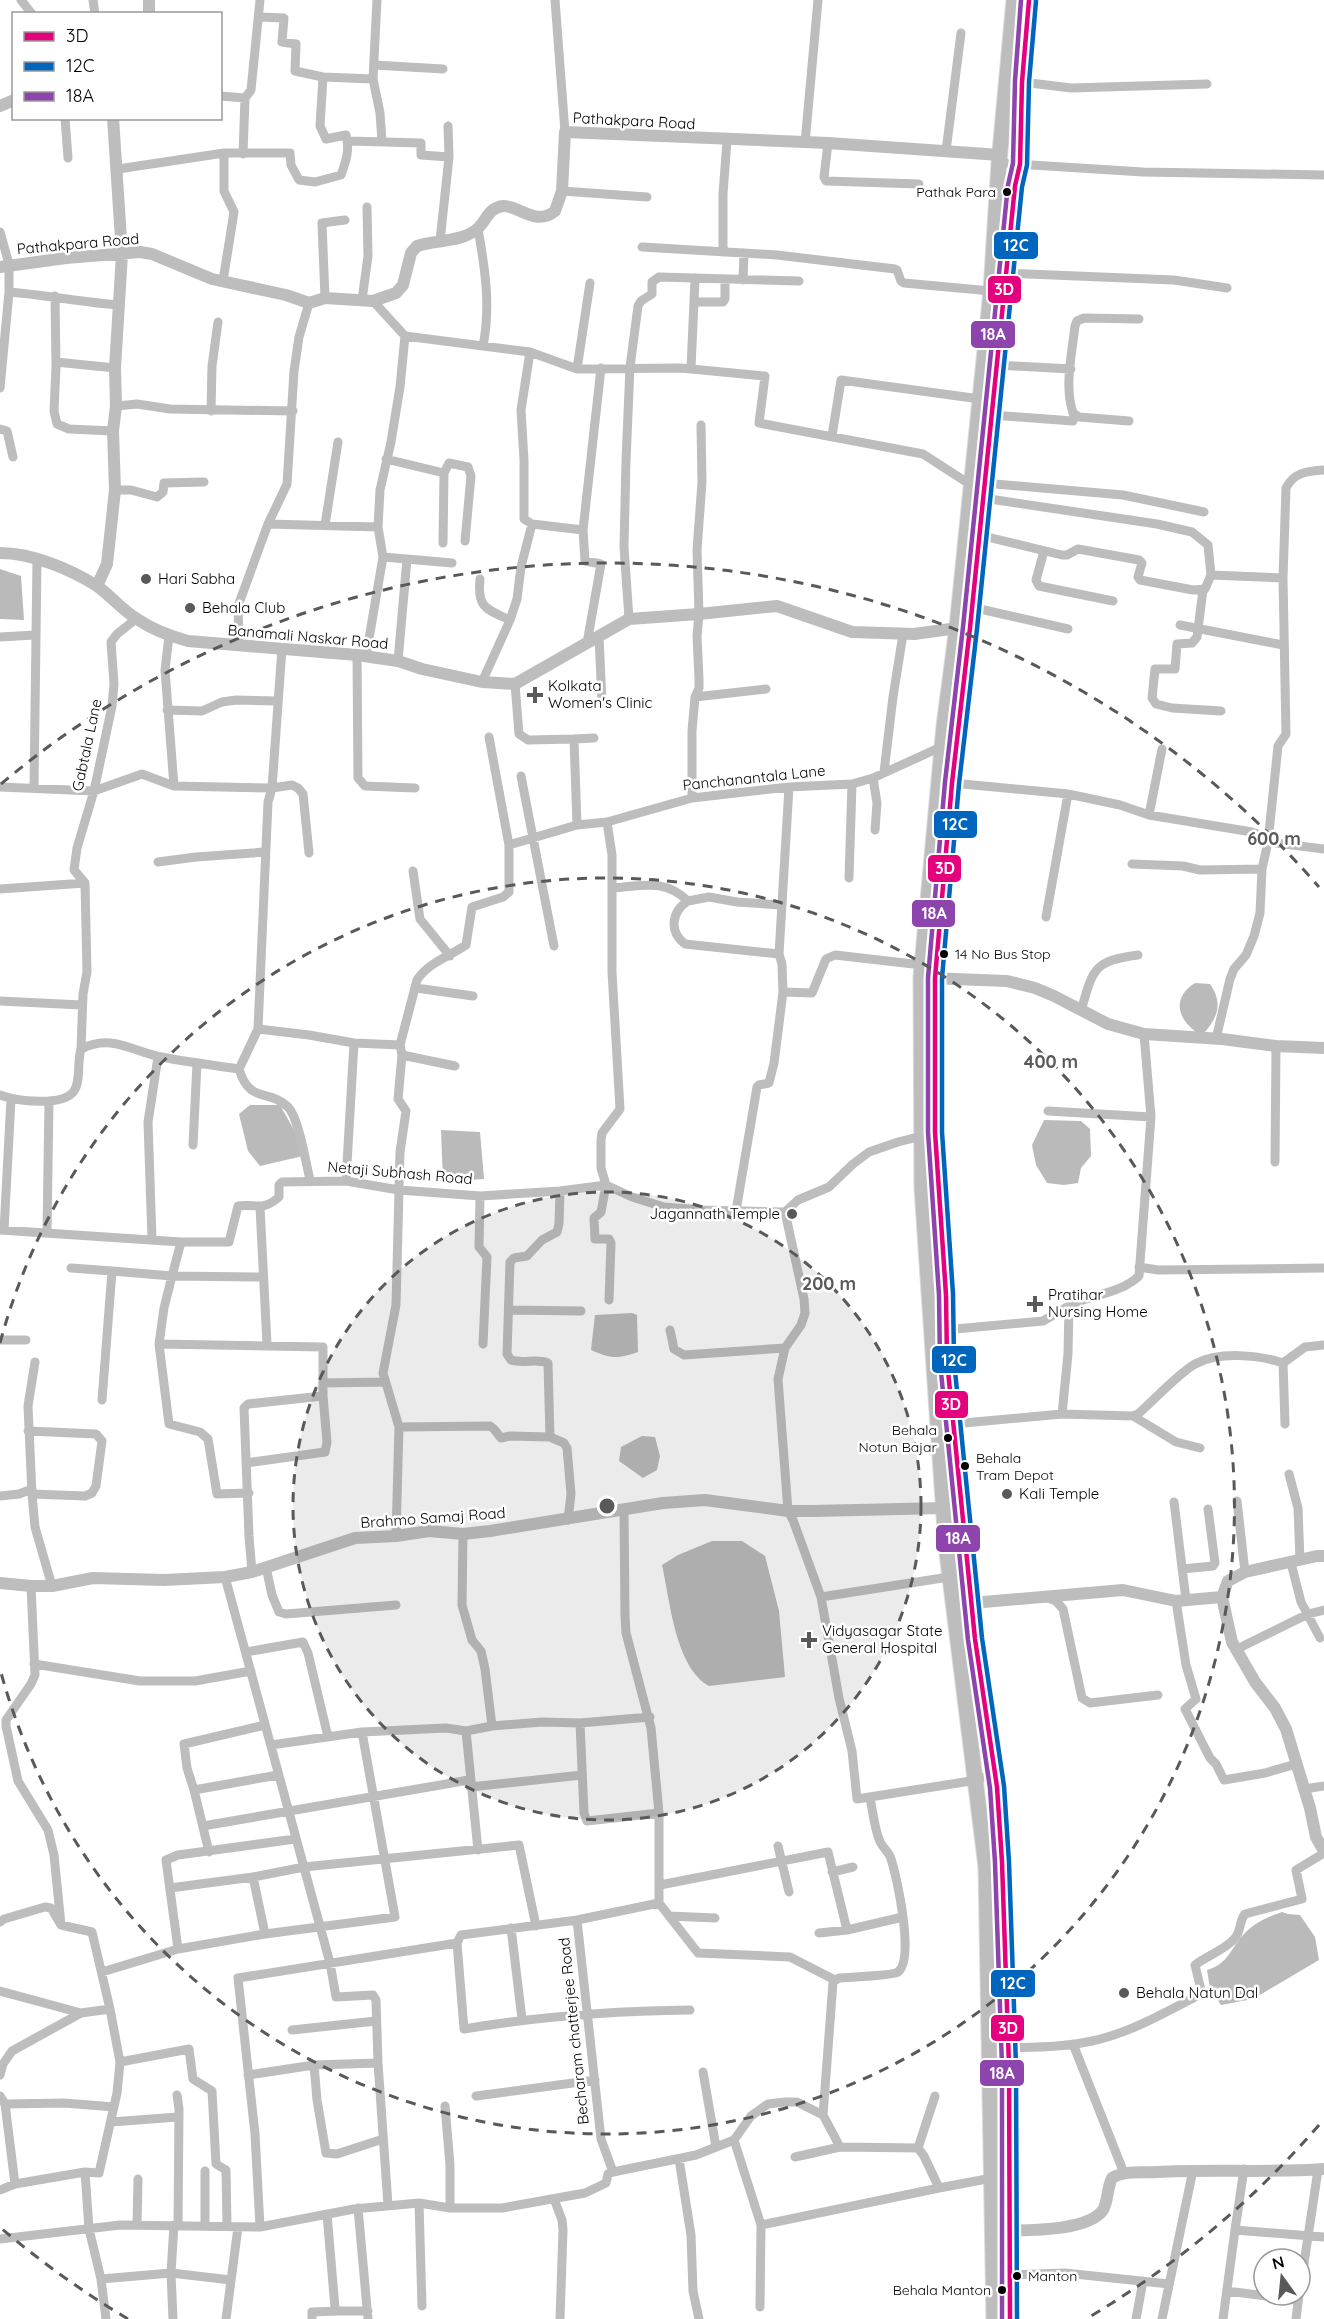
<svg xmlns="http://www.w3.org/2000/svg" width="1324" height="2319" viewBox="0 0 1324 2319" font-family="Quicksand,sans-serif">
<rect width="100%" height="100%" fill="#fff"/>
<path fill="#bababa" d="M0 569 21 576 24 620 0 619Z
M1195 983 1210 984C1223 1002 1218 1017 1205 1032H1196C1176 1017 1173 997 1195 983Z
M250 1105H280L294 1130 303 1156 260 1166 248 1151 239 1114Z
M1044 1120 1081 1121 1090 1129 1091 1156 1081 1168 1078 1183 1064 1185 1047 1183 1036 1165 1032 1145Z
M441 1130 480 1132 484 1179 443 1182Z
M632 1313 637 1315 638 1352C617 1359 611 1359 591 1350L595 1315Z
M642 1436 655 1437 660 1456 657 1470 643 1478 619 1461 621 1447Z
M712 1541H742L765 1556 779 1611 785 1677 709 1686C675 1667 670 1600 662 1565L678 1555Z
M1282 1912 1288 1914 1300 1915 1315 1937 1319 1960 1253 1999 1221 2005 1210 1988 1207 1970C1229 1964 1231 1947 1244 1934 1255 1922 1268 1917 1282 1912Z"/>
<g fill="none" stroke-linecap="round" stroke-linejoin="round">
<g stroke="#dbdbdb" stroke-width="17">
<path id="trunk" d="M994 2319 986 1867 946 1545 922 1188 921 977 944 726 957 627 991 291 999 163 1014 0
M1010 2319 1009 2066 1002 1862 997 1787 975 1639 947 1361 946 1295 935 1132V978L952 783 970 628 1015 186 1020 164 1022 82 1029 0"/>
</g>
<path stroke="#bdbdbd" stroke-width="9" d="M21 0 32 14
M93 0 95 14
M377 0 373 79 380 113 382 141
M555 0 565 132
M260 17 284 18 282 42 296 44 295 71 323 77
M374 65 443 69
M1022 82 1071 88 1207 84
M220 96 245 98 251 90 260 0
M65 118 68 158
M348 141 421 143V155L449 157
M805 143 818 0
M828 143 824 177 826 181 919 184
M946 151 961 33
M243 154 245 98
M999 163 1143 172 1324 175
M118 169 224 153H290L291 165 299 180 315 182 341 175C346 161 350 150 346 135L326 139 320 126 323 77 373 79
M562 191 647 197
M478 229C485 268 491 307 483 346
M0 232 9 264V292L0 388
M440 241 449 157 448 126
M642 247 777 255 895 269 897 270 901 281 904 283 991 291
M723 252V194L727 141
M1006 273 1174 280 1227 288
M743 280 744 253
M223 281 234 212 224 191V153
M9 292C46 295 81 302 118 305
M55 296 56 367 54 411 57 424 69 429 113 431
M325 298 322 223 345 220
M362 300 368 256 367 207
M373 301 405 336 530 352 577 369 681 368 765 376 759 423 923 454 971 485
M694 302 695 278
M530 352 521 410 524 460V519L532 524 583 530
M56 362 115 368
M997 365 1071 369
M691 368 694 302H723L725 299V280
M577 369 590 283
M116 406 137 404 170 409 293 411
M211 411 212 366 218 322
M992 415 1073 421
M1129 421 1079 417 1073 413C1064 386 1072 354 1075 326L1077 321 1084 318 1139 319
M0 429 7 431 13 457
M832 436 841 380 980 399
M386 459 444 473 449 463 468 467 471 476 465 541
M984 483 1123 495 1204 512
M115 490H131L157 497 163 492 164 483 204 482
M983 498 1157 524 1192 532 1208 545 1211 575
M268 524 378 527
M325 525 338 442
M979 535 1062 555H1067L1078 549 1139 560 1142 563 1138 577 1140 580 1193 590 1205 589 1211 575 1283 578
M443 543 444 473
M1044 551 1036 580 1039 586 1113 601
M383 557 407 559 398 661
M407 559 452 563
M480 579C477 608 486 609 510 620L482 682
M1203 590 1197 637 1192 643 1177 644 1175 669H1155L1152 698 1156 704 1172 708 1221 711
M971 607 1068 629
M629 619 624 547 626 461 630 367 638 306 641 301 652 294V282L659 277 799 281
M510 620 517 599 521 567 532 524
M1180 625 1283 645
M169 636 165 670 174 786
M599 636 602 703
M0 637 35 635
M587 643 601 564 585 561 583 530 601 368
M239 645 238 606 268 524 287 484 294 371 299 337 309 303
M357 655 358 778 365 786 415 788
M366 656 383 557 378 527 380 490 391 442 400 387 405 336
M515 684 519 734 528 740 574 739 577 825 607 822 692 798 789 787 852 784 873 778 943 746
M695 697 766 689
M167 710 202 711 222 702 236 700 277 701
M489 737 509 845
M574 739 594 738
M884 772 893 697 903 634
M521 776 554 946
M873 778 877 803 875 830
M952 783 1068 794 1120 805 1149 815 1252 832 1262 836 1268 842 1324 849
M0 787 94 791 142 774 174 786 272 788 292 785 298 788 303 794 309 853
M34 788 37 560
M692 798V731L695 697 699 688V679L697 636 699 614 697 550 702 482 701 425
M1149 815 1162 749
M607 822 612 855V972L620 1109 602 1133 601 1140V1168L606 1185 601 1212 594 1218 595 1239H609L611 1243 609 1300
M158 862 196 857 265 852
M1132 864 1183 866 1200 870 1262 869
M413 871 420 919 450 956
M849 878 852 784
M85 883 74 870 77 848 94 791 112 706 114 684 111 642 117 634 136 619
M612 888C643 886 664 878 688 901L709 897 737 902 782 905
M0 889 85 883
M688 901C671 912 669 932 685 944L779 954
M1046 917 1068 794
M416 988 473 996
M783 992 782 964 779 954 789 787
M0 1001 82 1005
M1081 1011C1093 969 1093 961 1138 955
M258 1029 309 1035 354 1043 400 1045 417 980C428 963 450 956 466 945L472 907 503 897 509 892V845L577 825
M1216 1039 1230 979 1234 969 1246 955 1254 936 1260 913 1262 869 1268 842 1278 746 1286 734 1283 578 1286 488C1294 472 1308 471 1324 470
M81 1049 83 994 87 972 85 883
M402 1055 455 1066
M239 1069 258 1029 268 802 272 788 282 648
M239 1069C250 1105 269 1088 288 1107 299 1118 306 1164 310 1180
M0 1095C15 1101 63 1107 74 1091 81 1081 77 1061 81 1049 112 1033 133 1052 161 1057 187 1062 213 1065 239 1069
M1048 1111 1151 1117
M193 1145 197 1063
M1275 1162 1276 1046
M346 1181 354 1043
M560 1191 559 1224 557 1232 542 1240 527 1256 514 1258 510 1262 507 1354 511 1360C523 1364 537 1358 548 1363L550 1437 564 1443 567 1448 571 1494 568 1520
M480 1196 479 1247 487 1257 483 1344
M260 1207 267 1344
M736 1211 757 1087 759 1085 769 1083 774 1063 783 992 812 993 826 959 835 955 922 965
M785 1212 804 1299 805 1313 801 1325 785 1348 778 1379 788 1511 793 1520 821 1597 839 1698 852 1751 857 1799 977 1780 994 1773
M0 1230 181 1242
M4 1230 11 1099
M47 1232 49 1101
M152 1239 148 1122 158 1057
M1139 1267 1158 1270 1324 1268
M71 1268 112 1271
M510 1310 581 1311
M670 1330 674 1349 684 1355 785 1348
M944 1330 1043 1321 1069 1306
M0 1340H26
M159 1344 323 1347V1396L327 1442 325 1452 246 1463
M35 1362 28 1406 32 1494 35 1527 52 1586
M1283 1363 1285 1424
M323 1383 385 1382
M102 1400 112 1271 172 1276 181 1242H229L238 1206C256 1203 262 1212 279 1197V1185L282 1182 346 1181 399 1190 480 1196 560 1191 606 1185 632 1197 664 1207 700 1210 785 1212 798 1200 829 1187 853 1164 869 1152 898 1142 922 1136
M1062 1414 1068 1354 1069 1306C1092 1294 1120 1294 1139 1276L1151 1117 1144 1034
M1133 1416 1176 1442 1200 1448
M953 1424 1062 1414 1133 1416 1138 1414C1154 1400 1179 1373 1195 1364 1219 1351 1259 1355 1283 1363L1305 1347 1324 1345
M399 1427 490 1426 494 1429 501 1438 510 1436 550 1437
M28 1431 96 1434 102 1441 96 1486 92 1493 85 1496 32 1494
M1289 1474 1298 1508 1300 1561
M249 1493 217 1494 208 1439 200 1432 169 1424 159 1344 164 1308 172 1276 262 1277
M0 1496 19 1494 32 1489
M1237 1501 1245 1572
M1174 1502 1186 1600
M624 1510 625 1616 626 1633 651 1728 659 1813V1903L698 1953 790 1957 835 1980
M463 1534 462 1605 472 1640 481 1651 485 1669 492 1726
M396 1536 399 1427 383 1373 396 1305 400 1152 406 1111 398 1099 402 1055 400 1045
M1291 1563 1301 1602 1320 1638
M266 1567 272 1595 279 1612 286 1614 396 1605
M1182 1569 1213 1566 1215 1563 1208 1509
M252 1572 249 1536 244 1408 248 1404 323 1396
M225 1577 330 1963 336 1997 373 1995 376 2000 378 2063 388 2205
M31 1586 35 1675 31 1684 6 1720V1726L18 1781 48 1830 54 1855 61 1925
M821 1597 949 1577
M1048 1598 1056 1601 1063 1609 1082 1698 1090 1703 1158 1695
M1176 1601 1186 1665 1196 1699 1185 1709 1210 1758 1216 1764 1224 1780 1265 1773 1296 1764
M1235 1650 1308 1614 1324 1610
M246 1652 303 1642 308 1653 328 1737
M34 1664 140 1681H195L251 1671
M580 1723 584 1813 587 1821 659 1813
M265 1725 184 1744 187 1768 194 1790 278 1775
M466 1731 478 1850
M271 1745 362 1732 446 1728 466 1731 492 1726 542 1722 580 1723 650 1717
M470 1787 582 1775
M1304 1789 1324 1786
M194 1790 209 1852
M203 1826 469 1780
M295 1839 178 1855 166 1860 178 1949 265 1934 395 1917 362 1732
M778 1846 789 1892
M832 1872 853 1867
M253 1877 265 1934
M660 1885 828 1852 847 1930
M170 1888 253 1877 304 1867 519 1845 536 1926
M669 1916 715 1918
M0 1922 4 1919 45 1907 51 1908 61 1925 92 1932 110 2009
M511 1928 522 2019
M819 1933 847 1930 903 1917
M457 1943 464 2029C540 2016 614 2011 690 2010
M102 1972 178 1949
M0 1991 81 2013 110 2009 120 2062 117 2093 99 2173 85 2172
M292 2030 376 2021
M1073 2044 1124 2173
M1008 2048C1036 2047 1065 2047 1092 2041 1130 2033 1164 2013 1199 1995L1201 1990 1195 1965C1208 1955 1232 1947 1238 1933 1241 1926 1240 1920 1245 1914L1302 1899 1296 1870 1324 1853
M120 2062 189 2049 193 2079 212 2091 216 2164 226 2170 227 2226
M314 2065 317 2100 326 2153 337 2154 383 2139
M703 2072 716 2147
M0 2075 3 2064 12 2051 81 2013
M248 2075 314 2065 378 2063
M177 2095 179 2109 178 2225
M0 2096 5 2104 15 2184 85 2172 89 2229 101 2279 106 2319
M476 2096 595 2080
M5 2104 64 2103 114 2107
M445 2106 450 2165V2208
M823 2115 833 1982 839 1978C849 1977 892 1976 898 1972 915 1960 897 1877 891 1859 889 1851 881 1847 879 1839 874 1826 873 1812 870 1798
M111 2122 178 2117
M734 2140 761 2225 939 2188
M918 2148 935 2096
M795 2157 840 2147
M679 2159 691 2235 693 2291 699 2319
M613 2172 696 2155 734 2140 751 2116 768 2104 785 2102H797L823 2115 840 2147 918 2148 924 2156 939 2188 992 2178
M0 2190 15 2184
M554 2199 562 2220 563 2230 560 2319
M419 2203 422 2306
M358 2208 368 2319
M327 2214 335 2308 338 2311H368
M137 2225 138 2179
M205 2225V2171
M260 2227 255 2134 238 1978 457 1943 461 1935 577 1920 659 1903
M1235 2230 1244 2169
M0 2239 120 2225 260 2227 354 2209 419 2203 450 2208H502L585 2193 606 2183 608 2174 613 2172 601 2139 577 1920
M1010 2275 1065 2273 1169 2284
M101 2279 171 2273 231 2280
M1300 2290 1318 2170
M1227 2291 1298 2300
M760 2307 761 2225
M173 2319 171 2273 174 2225
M226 2319 238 2227
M312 2319V2312L338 2311
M1136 2319 1143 2281
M1162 2319 1193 2170
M1223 2319 1235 2230 1324 2237
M1296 2319 1299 2295"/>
<path stroke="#bdbdbd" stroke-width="12" d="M149 14V0
M0 106 14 100
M0 267 66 258 140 252 152 254 212 279 286 295 309 303 325 298 373 301 396 293 403 285 411 253 417 246C436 240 460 242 476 230 486 223 487 208 503 206 518 205 536 227 555 211L562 191 565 132 828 143 1000 155
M0 553C32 553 70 569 97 586 111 596 122 610 137 619 153 630 170 636 188 641L357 655 398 661 422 669 482 682 515 684 629 619 699 614 777 606 852 632 914 634 965 627
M97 586 107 564 115 490 113 431 116 406 115 368 122 254 113 118
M928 978 1007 981 1035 988 1054 996 1108 1024 1144 1034 1222 1039 1276 1046 1324 1048
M1324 1556H1317L1245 1572 1228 1581 1222 1597 1232 1642 1255 1682 1275 1708 1286 1729 1310 1808 1316 1837 1324 1851
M0 1583 31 1586H52L93 1578 164 1580 225 1577 252 1572 355 1538 396 1536 429 1531 463 1534 490 1531 663 1503 705 1500 788 1511H813L944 1508
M972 1603 1123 1590 1176 1601 1222 1597
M993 2231C1018 2230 1087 2233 1103 2210 1108 2202 1107 2188 1112 2178 1125 2170 1142 2173 1157 2172 1213 2169 1268 2173 1324 2169"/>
<use href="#trunk" stroke="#bdbdbd" stroke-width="15"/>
<g stroke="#fff" stroke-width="9">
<path id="bus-1" d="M1010 2319 1009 2066 1002 1862 997 1787 975 1639 947 1361 946 1295 935 1132V978L952 783 970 628 1015 186 1020 164 1022 82 1029 0"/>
</g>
<g stroke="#fff" stroke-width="9">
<path id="bus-2" d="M1017 2319 1016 2066 1009 1862 1004 1786 982 1638 954 1361 953 1294 942 1132V978L959 784 977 629 1022 187 1027 165 1029 82 1036 1"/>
</g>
<g stroke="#fff" stroke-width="9">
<path id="bus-3" d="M1002 2319V2066L995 1862 990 1788 968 1640 940 1362 939 1295 928 1132V978L945 782 963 627 1008 185 1013 163 1015 81 1021 0"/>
</g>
<use href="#bus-1" stroke="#e5007d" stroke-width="4.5"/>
<use href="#bus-2" stroke="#0065bd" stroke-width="4.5"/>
<use href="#bus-3" stroke="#8e44ad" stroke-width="4.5"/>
</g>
<circle cx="607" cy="1506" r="314" fill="#595959" fill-opacity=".12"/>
<g fill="none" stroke="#595959" stroke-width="3" stroke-dasharray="10 8">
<circle cx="607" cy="1506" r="314"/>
<path d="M0 1343A628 628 0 1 1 0 1669"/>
<path d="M1319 2125A943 943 0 0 1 1086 2319M128 2319A943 943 0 0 1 1 2228M1 784A943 943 0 0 1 1319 887"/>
</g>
<g fill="#000" stroke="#fff" stroke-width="2">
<circle cx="1007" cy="192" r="5"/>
<circle cx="944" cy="954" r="5"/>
<circle cx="948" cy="1438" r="5"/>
<circle cx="965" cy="1466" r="5"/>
<circle cx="1017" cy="2276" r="5"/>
<circle cx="1002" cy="2290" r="5"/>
</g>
<g fill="#595959" stroke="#fff" stroke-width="2">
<circle cx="146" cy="579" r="6"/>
<circle cx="190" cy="608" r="6"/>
<path d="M532 686h6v6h6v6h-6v6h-6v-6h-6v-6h6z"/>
<circle cx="792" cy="1214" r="6"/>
<path d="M1032 1295h6v6h6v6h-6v6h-6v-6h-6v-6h6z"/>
<circle cx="1007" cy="1494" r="6"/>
<path d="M806 1631h6v6h6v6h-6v6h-6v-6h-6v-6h6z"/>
<circle cx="1124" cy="1993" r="6"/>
</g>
<g text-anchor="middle" stroke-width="5" stroke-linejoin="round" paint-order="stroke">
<g font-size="14" fill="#000" stroke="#fff" text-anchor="end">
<text x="996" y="197">Pathak Para</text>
<text x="955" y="959" text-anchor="start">14 No Bus Stop</text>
<text x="937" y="1435">Behala<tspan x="937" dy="17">Notun Bajar</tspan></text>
<text x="976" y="1463" text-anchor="start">Behala<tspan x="976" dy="17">Tram Depot</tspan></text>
<text x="1028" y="2281" text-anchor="start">Manton</text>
<text x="991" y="2295">Behala Manton</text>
</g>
<g font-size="15" fill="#000" stroke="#fff">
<text transform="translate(634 121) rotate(3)" y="5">Pathakpara Road</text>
<text transform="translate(78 244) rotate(-5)" y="5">Pathakpara Road</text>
<text transform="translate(308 637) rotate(5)" y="5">Banamali Naskar Road</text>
<text transform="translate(87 745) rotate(-78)" y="5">Gabtala Lane</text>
<text transform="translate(754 778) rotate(-6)" y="5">Panchanantala Lane</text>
<text transform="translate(400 1173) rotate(5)" y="5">Netaji Subhash Road</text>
<text transform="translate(433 1518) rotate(-4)" y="5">Brahmo Samaj Road</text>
<text transform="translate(574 2031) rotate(-96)" y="5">Becharam chatterjee Road</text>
</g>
<g font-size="15" fill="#000" stroke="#fff" text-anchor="start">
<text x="158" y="584">Hari Sabha</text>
<text x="202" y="613">Behala Club</text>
<text x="548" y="691">Kolkata<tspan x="548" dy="17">Women's Clinic</tspan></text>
<text x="780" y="1219" text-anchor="end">Jagannath Temple</text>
<text x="1048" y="1300">Pratihar<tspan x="1048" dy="17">Nursing Home</tspan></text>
<text x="1019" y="1499">Kali Temple</text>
<text x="822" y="1636">Vidyasagar State<tspan x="822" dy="17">General Hospital</tspan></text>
<text x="1136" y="1998">Behala Natun Dal</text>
</g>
</g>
<circle cx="607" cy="1506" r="9" fill="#595959" stroke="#fff" stroke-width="3"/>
<g font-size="18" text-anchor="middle" font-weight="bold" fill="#595959" stroke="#fff" stroke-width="5" stroke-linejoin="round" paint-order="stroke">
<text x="1274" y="845">600 m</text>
<text x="1051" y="1068">400 m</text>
<text x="829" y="1290">200 m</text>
</g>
<g stroke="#fff" stroke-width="2">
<rect x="993" y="231" width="46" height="29" rx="6" fill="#0065bd"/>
<rect x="987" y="275" width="35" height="29" rx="6" fill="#e5007d"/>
<rect x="970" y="320" width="46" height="29" rx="6" fill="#8e44ad"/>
<rect x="933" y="810" width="45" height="29" rx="6" fill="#0065bd"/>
<rect x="927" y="854" width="35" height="29" rx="6" fill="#e5007d"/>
<rect x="911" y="899" width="45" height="29" rx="6" fill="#8e44ad"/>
<rect x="931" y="1345" width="46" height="29" rx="6" fill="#0065bd"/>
<rect x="934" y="1390" width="35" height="29" rx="6" fill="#e5007d"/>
<rect x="935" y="1524" width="46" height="29" rx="6" fill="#8e44ad"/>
<rect x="990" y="1969" width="46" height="29" rx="6" fill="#0065bd"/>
<rect x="990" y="2014" width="35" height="28" rx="6" fill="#e5007d"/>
<rect x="979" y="2059" width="46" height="28" rx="6" fill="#8e44ad"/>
</g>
<g font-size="16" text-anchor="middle" font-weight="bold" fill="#fff">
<text x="1016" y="251">12C</text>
<text x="1004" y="295">3D</text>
<text x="993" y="340">18A</text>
<text x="955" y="830">12C</text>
<text x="945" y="874">3D</text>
<text x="934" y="919">18A</text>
<text x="954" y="1366">12C</text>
<text x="951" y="1410">3D</text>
<text x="958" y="1544">18A</text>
<text x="1013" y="1989">12C</text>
<text x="1008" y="2034">3D</text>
<text x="1002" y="2079">18A</text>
</g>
<rect x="12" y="12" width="210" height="108" fill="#ffffff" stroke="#999999" stroke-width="1.5"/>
<rect x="24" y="32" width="30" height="9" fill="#e5007d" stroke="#999999" stroke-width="1.5"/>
<text x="66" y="42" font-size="18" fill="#000000">3D</text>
<rect x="24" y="62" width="30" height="9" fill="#0065bd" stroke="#999999" stroke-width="1.5"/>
<text x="66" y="72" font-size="18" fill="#000000">12C</text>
<rect x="24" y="92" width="30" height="9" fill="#8e44ad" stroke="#999999" stroke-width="1.5"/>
<text x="66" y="102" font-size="18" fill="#000000">18A</text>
<g transform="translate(1282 2277) rotate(345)"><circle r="28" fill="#ffffff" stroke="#999999" stroke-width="1.5"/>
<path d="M0-4.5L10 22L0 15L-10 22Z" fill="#595959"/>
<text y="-9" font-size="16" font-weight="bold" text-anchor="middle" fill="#000000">N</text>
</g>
</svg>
